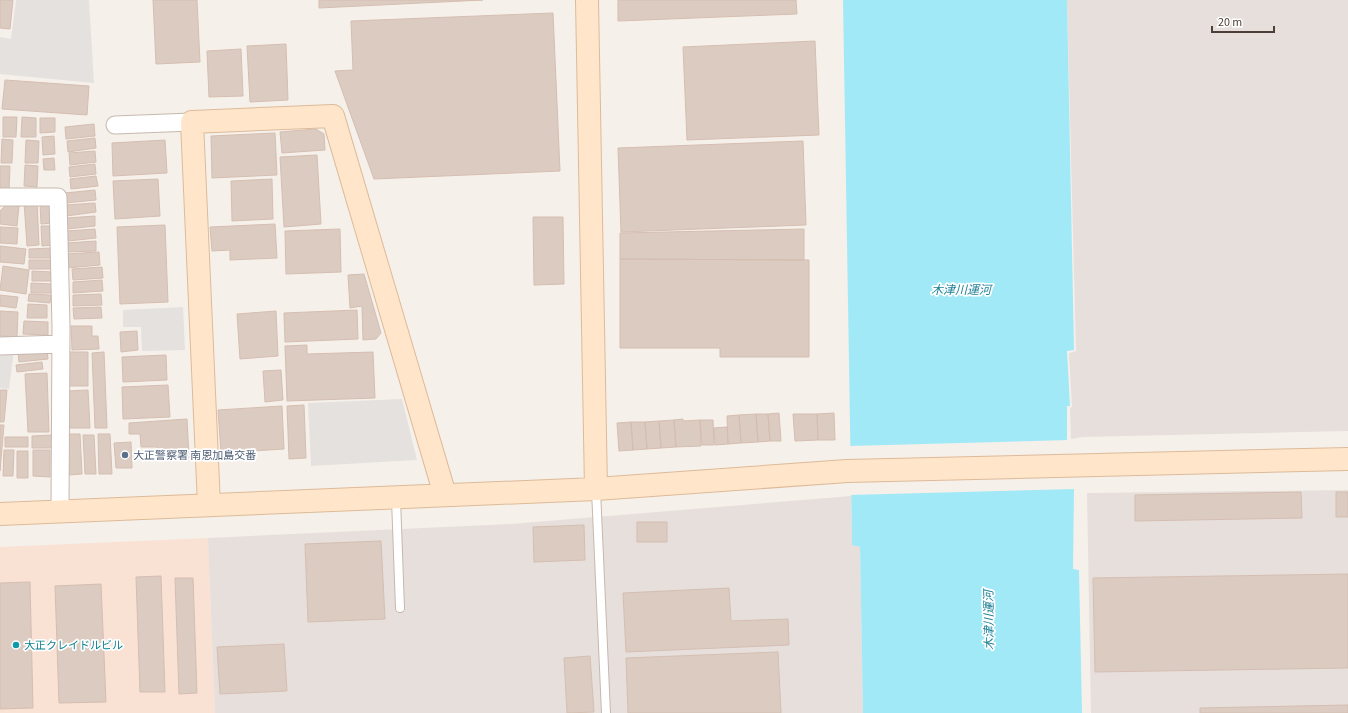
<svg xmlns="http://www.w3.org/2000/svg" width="1348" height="713" viewBox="0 0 1348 713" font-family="'Source Sans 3','Noto Sans JP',sans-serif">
<rect width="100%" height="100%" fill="#f6f0ea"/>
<path fill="#f9e1d4" d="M208 538 215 713H0V547Z"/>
<path fill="#e6dfdb" d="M1067 0H1348V431L1083 437 1071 439 1070 408 1072 407 1069 353 1076 351Z
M1348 490V713H1091L1087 493Z
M851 496 852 545 860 547 863 713H215L208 538 511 524Z"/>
<path fill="#e5e1df" d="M16 0H89L94 83 0 74V37L11 39Z
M183 307 185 350 142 351 141 327H123V310Z
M14 350 9 389 0 388V352Z
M402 399 417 460 311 466 308 403Z"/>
<path fill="#a2e9f8" d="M843 0H1067L1074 350 1067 351 1070 406H1067V440L1074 489 1073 569 1079 570 1082 713H863L860 547 852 545Z"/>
<path fill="#f6f0ea" d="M1069 440 1076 489 850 495 849 446Z"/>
<path fill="#dccbc1" stroke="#d5beb1" d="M0 0H13L10 29 0 28Z
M153 0H197L200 62 156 64Z
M319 0H483L319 8Z
M618 0H796L797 14 618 21Z
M553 13 560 171 374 179 335 71 353 70 351 21Z
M815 41 819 135 687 140 683 47Z
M286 44 288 100 250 102 247 46Z
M241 49 243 96 209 97 207 51Z
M5 80 89 86 87 115 2 109Z
M3 117H17L16 137H3Z
M22 117 36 118V137H21Z
M40 118H55V132L40 133Z
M94 124 95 136 66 139 65 127Z
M316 129 324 134 325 150 282 153 280 132Z
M275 133 277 175 212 178 211 136Z
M54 136 55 154 43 155 42 137Z
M95 138 96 148 68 152 67 141Z
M2 139 13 140 12 163H1Z
M26 140 39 141 38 163H25Z
M165 140 167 173 113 176 112 143Z
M803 141 806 225 621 232 618 148Z
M95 151 96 162 70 165 69 153Z
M317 155 321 224 284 227 280 157Z
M54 158 55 170H44L43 159Z
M95 164 96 174 70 177 69 167Z
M25 165 38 166 37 187 24 186Z
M0 166H10L9 190 0 189Z
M96 176 98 186 71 189 70 179Z
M158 179 160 216 115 219 113 181Z
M272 179 273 219 232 221 231 181Z
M95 190 96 200 66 203 65 193Z
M37 201 39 245 27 246 24 202Z
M95 203 96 212 66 216V205Z
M40 204H53V223L41 224Z
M6 205 19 206 17 226 0 224V211Z
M95 216V226L67 229V218Z
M533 217H563L564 284 534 285Z
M275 224 277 258 230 260V250L212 251 210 227Z
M165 225 168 302 120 304 117 227Z
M41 226H53L54 245 42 246Z
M0 227 18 228 17 244 0 243Z
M95 229 96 238 68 241 67 231Z
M340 229 341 272 286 274 285 231Z
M804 229V260L620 259V233Z
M96 241V251L67 252V243Z
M0 246 26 249 24 264 0 262Z
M52 248V258H29V249Z
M99 252 100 265 67 268 66 254Z
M620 259 809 260V357H720V348H620Z
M29 260H52V269H29Z
M3 266 29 270 26 294 0 290Z
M102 267 103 278 73 280 72 269Z
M32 271 53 272V281H32Z
M364 274 381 333 376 339 363 340 362 306 350 308 348 275Z
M102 280 103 291 73 293V282Z
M31 283 52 284 51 293H31Z
M29 294 51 295 50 303 28 301Z
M101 294 102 305 73 306V295Z
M0 295 18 297 16 308 0 306Z
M28 304 47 305V318H27Z
M101 307 102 318 74 319 73 308Z
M357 310 358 339 285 342 284 313Z
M0 311 18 312 17 337 0 336Z
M276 311 278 356 240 359 237 314Z
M24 321 48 322V335L23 334Z
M71 326H92V336H98L99 349 72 350Z
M137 331 138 350 121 352 120 332Z
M307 345V354L373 352 375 398 287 401 285 346Z
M47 349 48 359 19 362 18 352Z
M69 352H88V386H69Z
M104 352 107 428H95L92 353Z
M166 355 167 380 123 382 122 357Z
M42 362 43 369 17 372 16 365Z
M281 370 283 400 265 402 263 371Z
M47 373 49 432H28L25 374Z
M168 385 170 417 123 419 122 387Z
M0 390H7L4 422H0Z
M88 390 90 428H69L68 391Z
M304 405 306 458 289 459 287 406Z
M282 406 284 449 221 453 218 410Z
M779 413 781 441H770L768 414Z
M834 413 835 440H818L817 414Z
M756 414 758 442 741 443 739 415Z
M756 414H768L770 441 758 442Z
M793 414H817L818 440 795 441Z
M739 415 741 443 728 444 727 416Z
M187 419 189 457 157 458V447H141L140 434H129V423Z
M683 419V421L700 420 701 446 676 447 674 420Z
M674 420 676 447 661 448 659 421Z
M700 420H713L714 445H702Z
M659 421 661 448 647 449 645 422Z
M631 422H645L647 449 633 450Z
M631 422 633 450 619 451 617 423Z
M0 425H4L0 471Z
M727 427 728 444 715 445 714 428Z
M67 434H80L82 474 69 475Z
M98 434H110L112 474H99Z
M53 435V448H32V436Z
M83 435H94L96 474H85Z
M5 437H28V447H5Z
M131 442 132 468H116L114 443Z
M4 450H14L13 476H3Z
M33 450H50V477L33 476Z
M17 451H28V478H17Z
M1301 492 1302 518 1135 521V495Z
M1336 492H1348V517H1336Z
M637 522H667V542H637Z
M584 525 585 560 534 562 533 527Z
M381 541 385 619 308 622 305 544Z
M1348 574V668L1095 672 1093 578Z
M161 576 165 692H140L136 577Z
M175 578H193L197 693 179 694Z
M30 582 33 708 0 709V583Z
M101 584 106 702 59 703 55 586Z
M729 588 731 621 788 619 789 645 626 652 623 593Z
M284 644 287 691 220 694 217 647Z
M778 652 781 713H628L626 658Z
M590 656 594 712 567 713 564 658Z
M1348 705V713H1200V708Z"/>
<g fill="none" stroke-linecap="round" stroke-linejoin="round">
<g stroke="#c6b8ae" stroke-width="10">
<path id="lane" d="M596 490 606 713
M396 499 400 608"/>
</g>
<g stroke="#c6b8ae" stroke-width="19">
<path id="street" d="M115 125 192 122
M0 197H58L61 327 60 511
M0 346 61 344"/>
</g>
<g stroke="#ddba98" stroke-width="24">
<path id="secondary" d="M587 0 596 489
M209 505 192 122 333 116 445 495
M0 514 596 489 847 471 1348 459"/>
</g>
<use href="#lane" stroke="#fff" stroke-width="8"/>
<use href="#street" stroke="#fff" stroke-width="17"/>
<use href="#secondary" stroke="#ffe6cb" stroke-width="22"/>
</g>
<circle fill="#5c6f8a" stroke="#fff" stroke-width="1.5" cx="125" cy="455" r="4"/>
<circle fill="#0f9aa8" stroke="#fff" stroke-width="1.5" cx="16" cy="645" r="4"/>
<g text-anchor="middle" stroke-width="3.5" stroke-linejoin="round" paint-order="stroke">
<g font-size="11" fill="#4e5e75" stroke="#fff" text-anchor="start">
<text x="133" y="459">大正警察署 南恩加島交番</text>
</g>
<g font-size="11" fill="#0d838f" stroke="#fff" text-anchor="start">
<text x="24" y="649">大正クレイドルビル</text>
</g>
<g font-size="12" font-style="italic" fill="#1f8196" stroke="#fff">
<text x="961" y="294">木津川運河</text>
<text transform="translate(989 620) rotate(-91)" y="4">木津川運河</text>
</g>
</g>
<path d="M1212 26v6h62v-6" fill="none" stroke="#4b3f37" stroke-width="2"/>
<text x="1218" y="26" font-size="12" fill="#4b3f37" stroke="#ffffff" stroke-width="3" paint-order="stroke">20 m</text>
</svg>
